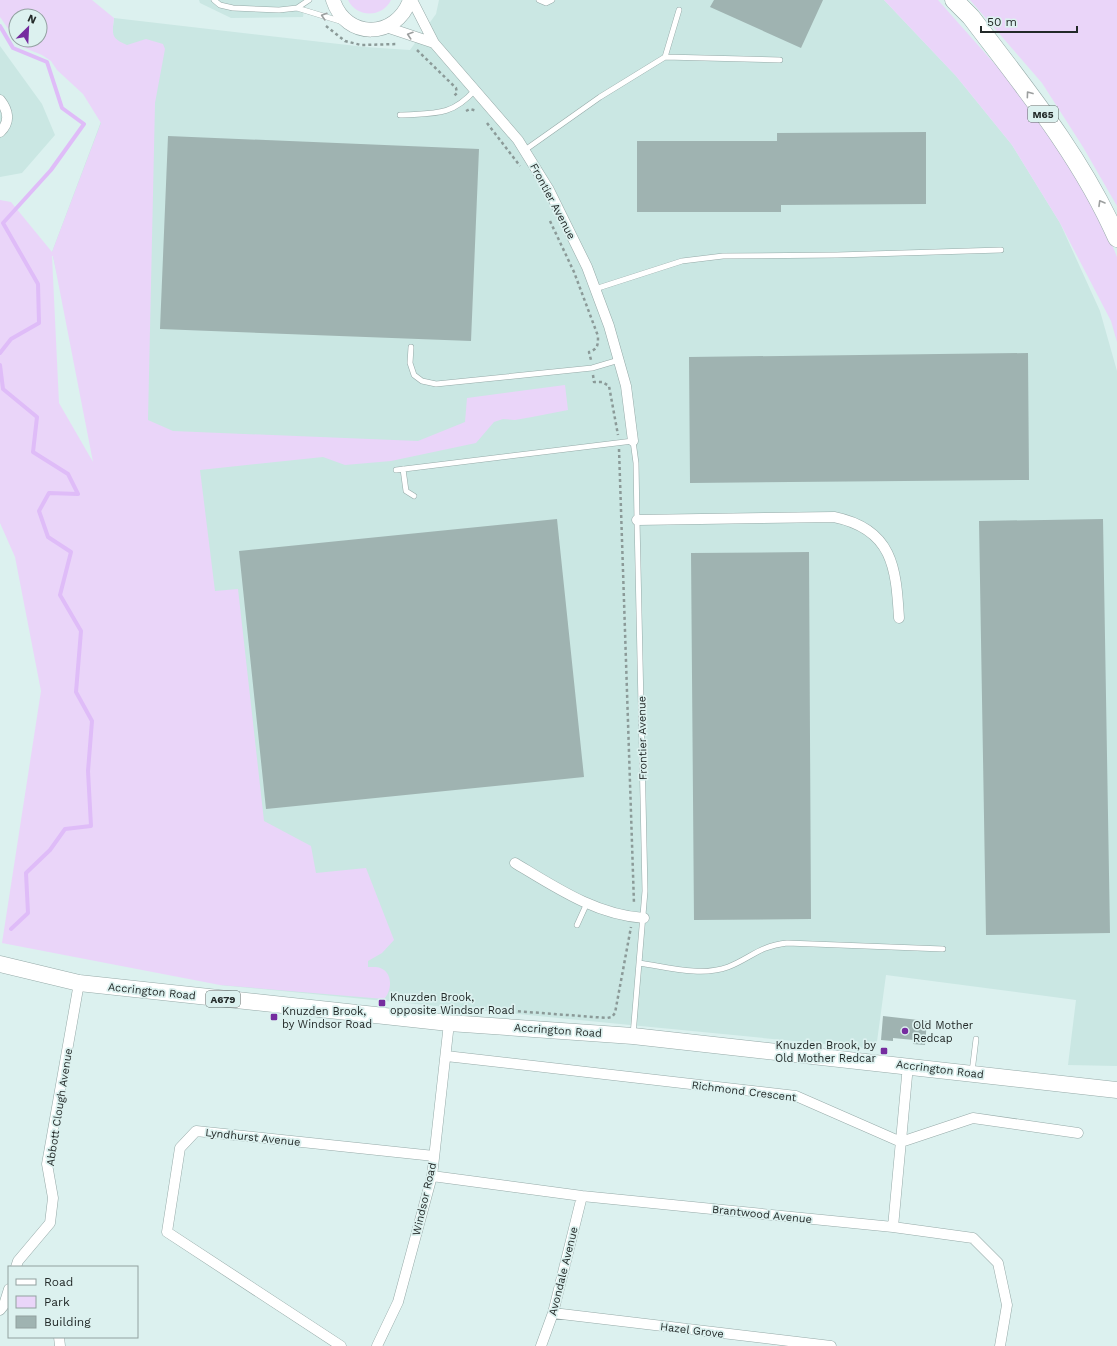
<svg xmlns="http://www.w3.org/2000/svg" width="1117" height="1346" viewBox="0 0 1117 1346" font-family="'Work Sans',sans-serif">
<rect width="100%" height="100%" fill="#dcf1ef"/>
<path fill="#cae7e3" d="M199 0H306L303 17 231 18 200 3Z
M439 0H884L956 76 1012 145 1060 223 1100 311 1117 371V1066L1068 1065 1076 1000 886 975 876 1049 220 985 52 252 102 119 114 18 365 47 410 50 436 14Z
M0 46 42 104 55 135 22 173 0 177Z"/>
<path fill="#ead5f9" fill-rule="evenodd" d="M0 0H92L114 18C112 35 111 38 127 45L146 39 163 44 165 49 155 103 148 420 173 431 418 441 465 422 467 398 565 385 568 410 532 417 515 420 503 419 494 422 476 443 391 461 345 465 323 457 200 470 215 591 238 589 264 821 311 846 316 873 366 868 394 940 382 953 368 961V967C373 967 379 966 384 970 393 977 391 992 384 999L220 985 2 943 41 691 15 557 0 523V200L11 202 52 252 101 123 83 94 57 70 51 61 42 55 20 46 0 17ZM16 16H40V40H16ZM52 256H53L93 462 59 403Z
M348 0H391C382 18 357 18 348 0Z
M884 0H938L1008 79 1038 117 1080 185 1113 247 1117 257V342L1111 321 1060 223 1012 145 956 76Z
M970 0H1117V206L1083 147 1042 83Z"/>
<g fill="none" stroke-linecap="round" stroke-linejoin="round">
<path stroke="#dfbcf8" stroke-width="4" d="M0 26 13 48 47 62 62 108 84 124 51 170 3 223 38 284 39 323 11 339 0 353
M0 365 3 389 37 417 33 452 68 474 78 494 49 493 39 511 48 537 71 552 60 595 81 631 76 692 92 721 88 771 91 826 65 829 50 850 26 873 28 913 11 929"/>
</g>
<path fill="#9fb3b1" d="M714 0H823L801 48 710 7Z
M926 132V204L781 205V212H637V141H777V133Z
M168 136 479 149 471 341 160 329Z
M1028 353 1029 480 690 483 689 357Z
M557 519 584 777 266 809 239 551Z
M1103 519 1110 933 986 935 979 521Z
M809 552 811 919 694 920 691 553Z
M883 1016 927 1021 925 1045 913 1044 914 1040 893 1038V1041L881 1040Z"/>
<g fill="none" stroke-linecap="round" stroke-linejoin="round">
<g stroke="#96aaa8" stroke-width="6">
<path id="lane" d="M214 0 220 5 233 8 279 10 297 8 343 22
M539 0 546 3 552 0
M297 8 309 0
M665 57 679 10
M400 115C434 113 451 117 475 90
M525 150 600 97 665 57 780 60
M595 289 682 261 723 256 837 255 1001 250
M411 347 410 363 414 375 422 381 436 384 592 368 619 360
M403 469 406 491 414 496
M396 470 633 441 636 463 637 520 645 891 633 1035
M577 925 587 903
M639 963C667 967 701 977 728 967 751 958 759 946 787 943L943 949
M972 1072 976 1039"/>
</g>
<g stroke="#96aaa8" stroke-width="11">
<path id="street" d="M412 0 434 43 518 140 549 190 587 267 609 326 626 386 633 441
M386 27 434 43
M0 100C8 110 11 122 0 132
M637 520 834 517C893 529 896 568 899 618
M515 863C555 887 596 915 644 918
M446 1056 796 1096 901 1142 973 1118 1078 1133
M432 1176 582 1196 893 1227 973 1238 998 1263 1007 1305 1000 1346
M893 1227 908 1065
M16 1267 18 1261 50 1223 53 1198 47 1164 79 983
M0 1310 4 1305 9 1289
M553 1313 831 1346
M59 1337 60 1346
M341 1346 167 1232 180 1148 196 1131 434 1156
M377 1346 398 1302 432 1176 449 1023
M541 1346 553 1313 582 1196"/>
</g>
<g stroke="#96aaa8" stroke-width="15">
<path id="secondary" d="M333 0C346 40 396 39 410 0"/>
</g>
<g stroke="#96aaa8" stroke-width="17">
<path id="primary" d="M0 964 79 983 449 1023 633 1036 1117 1090"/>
</g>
<g stroke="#96aaa8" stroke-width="19">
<path id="highway" d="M954 0 971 17C1024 87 1081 156 1117 238"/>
</g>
<path stroke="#8b9a98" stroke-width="2.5" stroke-dasharray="3 3" stroke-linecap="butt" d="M326 26 345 41 361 45 398 44
M417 50 456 88 457 93 454 96
M466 111 470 109 477 111
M487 123 520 166
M550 221 574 272 598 336C598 345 598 349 589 352L591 360
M593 375 594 382H602L609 386 618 435
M619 449 634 904
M488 1009 607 1018 612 1017 615 1013 631 927"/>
<use href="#lane" stroke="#fff" stroke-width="5"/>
<use href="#street" stroke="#fff" stroke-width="10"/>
<use href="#secondary" stroke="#fff" stroke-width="14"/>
<use href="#primary" stroke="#fff" stroke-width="16"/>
<use href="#highway" stroke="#fff" stroke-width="18"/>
</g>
<defs><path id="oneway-chevron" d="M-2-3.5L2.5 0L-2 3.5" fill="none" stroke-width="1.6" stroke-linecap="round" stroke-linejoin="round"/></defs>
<g stroke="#9c9f9f">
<use href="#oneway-chevron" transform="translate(324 16) rotate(-163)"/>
<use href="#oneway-chevron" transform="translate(410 35) rotate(-162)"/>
<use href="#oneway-chevron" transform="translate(1029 94) rotate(-126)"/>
<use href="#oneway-chevron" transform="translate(1101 203) rotate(-120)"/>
</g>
<g fill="#762c9f" stroke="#dcf1ef" stroke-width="1.5">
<rect x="378" y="999" width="8" height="8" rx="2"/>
<rect x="270" y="1013" width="8" height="8" rx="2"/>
<circle cx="905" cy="1031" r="4"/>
<rect x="880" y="1047" width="8" height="8" rx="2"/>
</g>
<g text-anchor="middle" stroke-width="3.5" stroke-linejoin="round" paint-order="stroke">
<g fill="#dcf1ef" stroke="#5a6664" stroke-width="1">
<rect x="1028" y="106" width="30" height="16" rx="3"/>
<rect x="206" y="991" width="34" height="16" rx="3"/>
</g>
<g font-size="10" font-weight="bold" fill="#232a29">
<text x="1043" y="118">M65</text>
<text x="223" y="1003">A679</text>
</g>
<g font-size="11" fill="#232a29" stroke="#dcf1ef">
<text transform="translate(553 201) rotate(62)" y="4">Frontier Avenue</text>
<text transform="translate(642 738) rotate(-91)" y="4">Frontier Avenue</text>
<text transform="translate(152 991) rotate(6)" y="4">Accrington Road</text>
<text transform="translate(558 1030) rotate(4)" y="4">Accrington Road</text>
<text transform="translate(940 1069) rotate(7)" y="4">Accrington Road</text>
<text transform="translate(744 1091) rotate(7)" y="4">Richmond Crescent</text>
<text transform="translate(59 1107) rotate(-81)" y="4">Abbott Clough Avenue</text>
<text transform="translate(253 1137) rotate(6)" y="4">Lyndhurst Avenue</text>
<text transform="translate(424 1199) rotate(-77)" y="4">Windsor Road</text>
<text transform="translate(762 1214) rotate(6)" y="4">Brantwood Avenue</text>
<text transform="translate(563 1271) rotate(-76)" y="4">Avondale Avenue</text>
<text transform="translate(692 1330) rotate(7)" y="4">Hazel Grove</text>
</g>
<g font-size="11" fill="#232a29" stroke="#dcf1ef" text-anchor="start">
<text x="390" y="1001">Knuzden Brook,<tspan x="390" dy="13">opposite Windsor Road</tspan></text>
<text x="282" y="1015">Knuzden Brook,<tspan x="282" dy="13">by Windsor Road</tspan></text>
<text x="913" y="1029">Old Mother<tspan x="913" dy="13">Redcap</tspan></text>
<text x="876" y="1049" text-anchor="end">Knuzden Brook, by<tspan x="876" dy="13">Old Mother Redcar</tspan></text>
</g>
</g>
<rect x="8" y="1266" width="130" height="72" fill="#dcf1ef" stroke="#92a1a0"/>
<rect x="16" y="1279" width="20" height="6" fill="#ffffff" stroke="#92a1a0"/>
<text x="44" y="1286" font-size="12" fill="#232a29">Road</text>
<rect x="16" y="1296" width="20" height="12" fill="#ead5f9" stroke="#92a1a0"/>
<text x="44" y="1306" font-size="12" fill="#232a29">Park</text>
<rect x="16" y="1316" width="20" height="12" fill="#9fb3b1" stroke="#92a1a0"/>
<text x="44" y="1326" font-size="12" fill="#232a29">Building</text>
<g transform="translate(28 28) rotate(24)"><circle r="19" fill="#dcf1ef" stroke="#92a1a0"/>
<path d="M0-3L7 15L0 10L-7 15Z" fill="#762c9f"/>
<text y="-6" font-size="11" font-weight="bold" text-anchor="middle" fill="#232a29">N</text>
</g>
<path d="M981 26v6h96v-6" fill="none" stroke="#232a29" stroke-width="2"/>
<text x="987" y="26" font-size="12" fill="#232a29" stroke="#dcf1ef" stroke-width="3" paint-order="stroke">50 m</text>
</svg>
